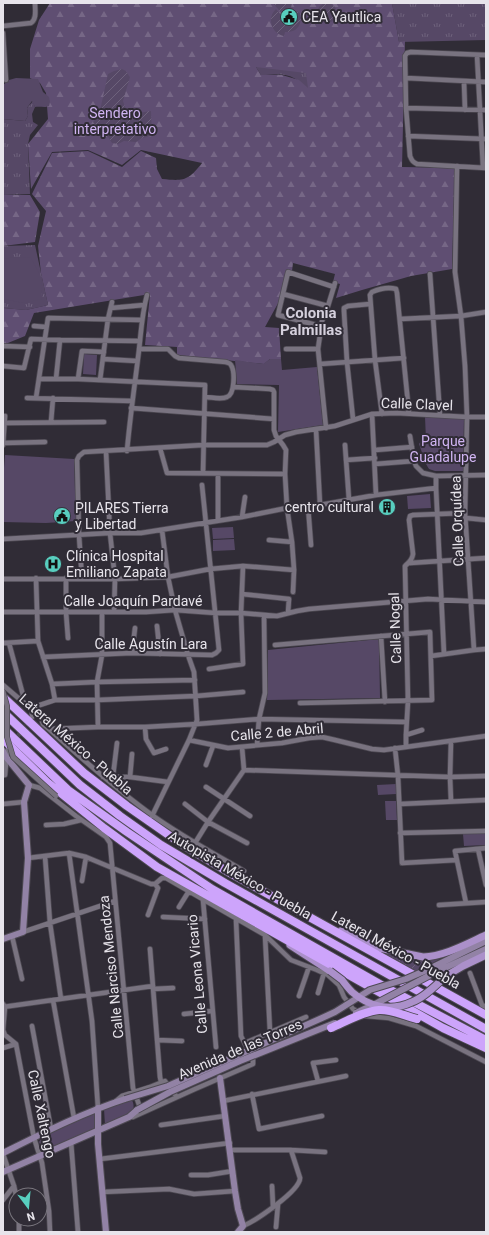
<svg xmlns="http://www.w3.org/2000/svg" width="489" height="1235" viewBox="0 0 489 1235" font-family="Roboto,sans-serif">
<defs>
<pattern id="grass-tufts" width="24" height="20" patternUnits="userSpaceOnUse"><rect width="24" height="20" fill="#564866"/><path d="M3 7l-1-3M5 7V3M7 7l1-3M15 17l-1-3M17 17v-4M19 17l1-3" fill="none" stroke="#6e627c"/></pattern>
<pattern id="forest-firs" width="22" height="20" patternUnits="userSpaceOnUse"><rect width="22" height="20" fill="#5f4e72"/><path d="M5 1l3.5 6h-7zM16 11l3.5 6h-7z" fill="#766786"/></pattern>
<pattern id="garden-furrows" width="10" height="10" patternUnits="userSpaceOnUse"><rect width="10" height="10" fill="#564866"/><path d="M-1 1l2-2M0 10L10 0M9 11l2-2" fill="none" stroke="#6e627c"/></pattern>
</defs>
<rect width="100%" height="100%" fill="#302c36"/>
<path fill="url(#grass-tufts)" d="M392 3H486V40L399 42Z
M305 55 309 90C291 72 285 74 261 75L256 67Z
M33 101 35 107 32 114 33 122 38 125 30 135 28 144 30 194 3 195V119L25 121 28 116 27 108Z
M35 245 48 305 26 310 3 308V246Z"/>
<path fill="url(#forest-firs)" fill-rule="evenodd" d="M50 3H392L399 42 405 41 402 167 455 168 452 269 411 276 362 290 336 298 340 284 333 282 335 274 293 263 292 271 287 270 282 296 265 327 279 328 281 359H270L264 364 177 355V347L145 345 150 294 34 313 25 336 3 345V308L26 310 48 305 41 273 38 246 46 211 32 194 52 153 88 151 122 167 141 151 156 158 157 169 162 179C184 181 188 181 202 163L141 150 122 165 88 150 52 152 31 189 28 144 48 119 46 93 40 83 30 78V49L39 20ZM256 67 306 73 308 88 299 80 282 75H261Z
M3 195H30L40 212 35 242 3 246Z"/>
<path fill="#564866" d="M16 78 38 79 43 92 49 97 50 102 49 106C45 108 40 106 35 107L32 101 27 108 28 116 25 121 3 119V85L9 80Z
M15 257 31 258 41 277 42 299 24 303 3 299V259Z
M84 354 97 355 96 375 83 374Z
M270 359H281L282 370 317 367 323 425 278 432 279 385 237 384 235 360 263 364Z
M425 417 464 419 463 471H435L429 469 426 464 419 444 421 441 426 440Z
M5 455 74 459 76 521 46 523 3 522V480Z
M430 494 431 508 408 509 407 496Z
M233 527 234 538 213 539 212 528Z
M234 539 235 550 213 551V540Z
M379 639 380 698 267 700 268 650Z
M396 784V794L378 795 377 785Z
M385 801H396L397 820H386Z
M463 834H486V845L464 846Z
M131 1099C134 1102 134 1107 133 1112L105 1125 104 1109Z
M96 1111 95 1130 44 1153 39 1142 44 1135Z"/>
<path fill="url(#garden-furrows)" d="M317 13a10 10 0 1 1 20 0a10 10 0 1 1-20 0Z
M273 3H292L290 13H292V9L300 13C303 24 297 33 285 32L284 36C272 34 266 18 276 9L282 16 283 15Z
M122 69 126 71 130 77 123 101 125 107 131 114 151 111 152 136 142 138 136 142 124 141 118 144 112 143 108 137 100 131 93 122 99 115 108 74 114 71Z
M382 953 422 961 440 959 414 973Z"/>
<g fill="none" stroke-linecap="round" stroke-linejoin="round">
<path stroke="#4b4851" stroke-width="4.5" stroke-dasharray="4.5 2" stroke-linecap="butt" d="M14 741 30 720"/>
<g stroke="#4e4a53" stroke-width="6">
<path id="street" d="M3 26 31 23C37 19 35 10 35 3
M3 33 6 80
M477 55 483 167
M486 55 411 52 407 53 405 56 406 108 410 156C412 161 413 162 417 164L486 168
M406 78 486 82
M464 82 465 110
M406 108 486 110
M408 136 486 139
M457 166 455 272 461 316 465 366 467 417 465 513 474 650
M430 274 440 415
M283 294 328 306
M111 308 144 305
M400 319 461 316 486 312
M34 326 46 327
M320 326 278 315 288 272 334 287
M3 346 30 347
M139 349H168L175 356 179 358 226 362C228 363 230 363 231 365 235 371 235 394 227 397 221 400 211 397 205 397
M286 349H318
M103 359 137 361
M320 364 404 358
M3 366 24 368 31 339 60 340 140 341
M39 379H78L205 385 203 473
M56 379 60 340
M78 379 82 351 104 352
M100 380 108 319 112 302
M234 387 270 389 273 390 274 392V430L276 436 283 445 286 450 285 474 287 508 292 542 294 570 293 592
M27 398 132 401
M36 398 48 318 142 320
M131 408 274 419
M372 414 376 495
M382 414 375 360 370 295 372 292C379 289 389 287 396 289L397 293 409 413
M353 419 347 362 344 311V308L348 306 370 304
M51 422 53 398
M3 423 104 422
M326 428 318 349 322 321 328 306 335 283
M316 429 320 505
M410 436 414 461 416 466 423 473 436 476 486 475
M3 443 45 442
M3 445 5 416
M345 445 349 500
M160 448 167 473 285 474
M375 450 412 447
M106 451 110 533 115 579 114 612
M127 451C130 417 135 383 139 350 141 332 142 313 147 295
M346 460 375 458
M375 464 414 461
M436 488 444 654
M308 506 311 545
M242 517 245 497
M466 518 486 520
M218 520V474
M3 539 110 533H141L242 517 287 508 320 505 376 495 436 488V476
M269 540 292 542
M410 563 486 558
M36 578 38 641 52 684 55 700
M66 578V612L68 638
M3 579H115L168 577 210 569 243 566 294 570
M82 579 79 535 77 460 79 456 84 452 203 445H267L274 442 285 435 296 432 335 426 372 414 396 413 467 417H486
M242 594 289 599 288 613
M3 612H146L175 610 216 613H241L277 616 297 611 309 609 428 599 486 602
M157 626 160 654
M381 636 385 702
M3 643 38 641
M9 643 23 695 21 701
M275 645 430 632 432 700 300 703
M132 653 135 628
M431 656 474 650 486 649
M43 657 132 653 212 655 216 653 219 650 202 485
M209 669 243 664 241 613 243 566
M52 684 97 682 195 680
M3 685 30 708 35 709
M35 709 38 711 43 724 49 729C82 759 116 789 152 815 181 836 213 853 244 871
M35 709 40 705 55 700H97L196 696 243 692
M32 717V713L35 709
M98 727 97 682 102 655V612
M145 727 146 739 154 753 166 749
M49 729 98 727H145L197 724 259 719 406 722
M406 735 422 730
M189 740 228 748 282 743 309 738 322 737 335 740 372 749 384 750 486 736
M257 745 259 719 265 693 264 615
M406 747V735L408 701 405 566C409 562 412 561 413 554L409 520 410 516 413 515 465 513
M395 748 398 776 402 863 457 860
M206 765 213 746
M244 770 450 777 486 776
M3 775H5C6 766 6 757 8 749
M113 776 117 743
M103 777H130L168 782
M130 777 132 754
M29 785 40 788 76 816 106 837 110 843 133 1088 142 1113
M206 787 250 816
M451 801 450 777 451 741
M3 804 24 802
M185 804 208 822 247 843
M400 804 486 800
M152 816 189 740 197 720 194 672 188 655 175 610 168 577 162 530
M46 825 64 824 81 820
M400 833 486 831
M195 843 208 822 244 770 242 747
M478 849 486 885
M69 853 92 1021 98 1108
M45 856 50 923 61 999
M28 858 69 853 86 857 151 884H155
M82 881 86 857
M155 884 162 878H166L265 935 291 960 317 970 328 975 339 985 344 997 353 1009 366 1016 389 1018 416 1026 486 1062
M203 900 216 1047
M466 903 455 851 486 848
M439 905 486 902
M179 907 189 891
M148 915 158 888 155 884
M163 917 205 919
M23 932 115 901
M265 935 270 1032
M12 936 22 979
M150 949 160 1077 161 1082
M470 973 482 1005 486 1007
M153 989 173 988
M318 993 324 973
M299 996 309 967
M53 1000 74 1118
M3 1004 5 1007 3 1030 5 1035 16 1044 34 1138 42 1163 49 1211 50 1232
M3 1007 153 986
M184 1014 212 1011
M32 1026 51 1129
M157 1040 182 1041
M245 1043 306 1017
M3 1048 16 1044
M318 1081 313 1063 336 1060
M252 1094 259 1129 322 1116
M116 1101 122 1096 150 1087 165 1081 177 1097
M223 1101 346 1076
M129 1117H133L195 1089 253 1064V1060L241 1036 236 919
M161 1125 225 1116
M71 1142 78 1232
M231 1150H291L325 1152
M3 1154 14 1186 16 1195
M100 1159 230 1143
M191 1175H208L233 1171
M272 1186 273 1206
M102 1192 169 1189 194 1194 235 1191
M3 1200 14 1186
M19 1219V1232
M243 1226C255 1221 300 1191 300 1178L291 1150
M276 1227 278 1204"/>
</g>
<g stroke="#4e4a53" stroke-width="8">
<path id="secondary" d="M3 751 6 757 29 785 24 802 28 858 23 932 3 939
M429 969 486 941
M436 972 486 949
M220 1078 235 1191 238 1209 243 1226 238 1232
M98 1108V1144L106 1232
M3 1153C43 1133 82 1113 125 1099
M3 1172 129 1117 137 1110"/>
</g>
<g stroke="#4e4a53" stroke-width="9">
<path id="primary" d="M341 931 379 948 423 957C445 956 466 944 486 935
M290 945 330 971
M446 976 463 966 486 955"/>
</g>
<g stroke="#4e4a53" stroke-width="10">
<path id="highway" d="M3 697 84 773 127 806 183 845 230 873 486 1015
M3 712 80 785 120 816 161 845 225 883 486 1029
M3 728 68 790 127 832 212 889 385 987 486 1040
M3 739 47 782 104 828 157 867 443 1028 486 1048"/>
</g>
<use href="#street" stroke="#797380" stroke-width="4.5"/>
<use href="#secondary" stroke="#9282a5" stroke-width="6"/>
<use href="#primary" stroke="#ab90ca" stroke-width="7"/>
<use href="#highway" stroke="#cda4fb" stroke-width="8"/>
<g stroke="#4e4a53" stroke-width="6" stroke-linecap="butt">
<path id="street-bridge" d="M3 691 7 706V737L13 757 56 796"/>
</g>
<g stroke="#4e4a53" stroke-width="8" stroke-linecap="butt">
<path id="secondary-bridge" d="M356 1013 377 1003 436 972
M125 1099 168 1086 322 1018 335 1012 370 990 406 979 429 969
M137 1110 170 1092 240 1061 335 1023"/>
</g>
<g stroke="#4e4a53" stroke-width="9" stroke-linecap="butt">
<path id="primary-bridge" d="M330 971C334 974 338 977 342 980 345 984 348 988 352 992 369 1007 391 1012 412 1002 425 997 436 985 446 976"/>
</g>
<g stroke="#4e4a53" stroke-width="10" stroke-linecap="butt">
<path id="highway-bridge" d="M331 1028C345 1022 364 1011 379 1010 391 1009 405 1016 417 1019"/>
</g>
<use href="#street-bridge" stroke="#797380" stroke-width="4.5"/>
<use href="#secondary-bridge" stroke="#9282a5" stroke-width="6"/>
<use href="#primary-bridge" stroke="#ab90ca" stroke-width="7"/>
<use href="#highway-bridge" stroke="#cda4fb" stroke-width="8"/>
</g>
<defs>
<g id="civic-disc" transform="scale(0.9)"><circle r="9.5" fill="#58cebf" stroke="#302c36"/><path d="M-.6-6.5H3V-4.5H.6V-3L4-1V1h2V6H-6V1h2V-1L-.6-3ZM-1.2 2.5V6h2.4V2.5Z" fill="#111"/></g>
<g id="building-disc" transform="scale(0.9)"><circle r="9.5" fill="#58cebf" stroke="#302c36"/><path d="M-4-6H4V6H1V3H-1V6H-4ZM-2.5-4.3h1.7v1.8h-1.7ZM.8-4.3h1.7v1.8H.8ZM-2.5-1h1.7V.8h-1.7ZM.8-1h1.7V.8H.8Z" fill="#111"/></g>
<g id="hospital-disc" transform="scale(0.9)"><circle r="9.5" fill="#58cebf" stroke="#302c36"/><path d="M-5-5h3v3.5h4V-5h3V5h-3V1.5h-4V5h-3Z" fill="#111"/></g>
</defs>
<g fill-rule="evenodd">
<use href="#civic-disc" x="289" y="17"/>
<use href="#building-disc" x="387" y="507"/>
<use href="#civic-disc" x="62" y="516"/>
<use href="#hospital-disc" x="53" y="564"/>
</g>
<g text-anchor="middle" stroke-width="4" stroke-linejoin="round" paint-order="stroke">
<g font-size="14" fill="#e7e4eb" stroke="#302c36" text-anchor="start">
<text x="302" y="22">CEA Yautlica</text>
<text x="374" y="512" text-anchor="end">centro cultural</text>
<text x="75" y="513">PILARES Tierra<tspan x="75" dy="16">y Libertad</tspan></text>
<text x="66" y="561">Clínica Hospital<tspan x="66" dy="16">Emiliano Zapata</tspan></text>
</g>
<g font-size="14" fill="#d0b4f2" stroke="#302c36">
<text x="115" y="118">Sendero<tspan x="115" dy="16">interpretativo</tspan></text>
<text x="443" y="446">Parque<tspan x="443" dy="16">Guadalupe</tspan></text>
</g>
<g font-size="14" fill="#e7e4eb" stroke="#302c36">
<text transform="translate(417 404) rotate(2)" y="5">Calle Clavel</text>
<text transform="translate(457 521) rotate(-92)" y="5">Calle Orquídea</text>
<text x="133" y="606">Calle Joaquín Pardavé</text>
<text transform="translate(395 628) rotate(-92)" y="5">Calle Nogal</text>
<text x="151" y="649">Calle Agustín Lara</text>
<text transform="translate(277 732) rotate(-5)" y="5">Calle 2 de Abril</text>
<text transform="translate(76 744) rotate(41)" y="5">Lateral México - Puebla</text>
<text transform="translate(240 875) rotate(30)" y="5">Autopista México - Puebla</text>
<text transform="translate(396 950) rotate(29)" y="5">Lateral México - Puebla</text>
<text transform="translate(111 967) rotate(-96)" y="5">Calle Narciso Mendoza</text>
<text transform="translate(197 974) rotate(-95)" y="5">Calle Leona Vicario</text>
<text transform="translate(240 1049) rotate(-23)" y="5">Avenida de las Torres</text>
<text transform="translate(42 1114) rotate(78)" y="5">Calle Xaltengo</text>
</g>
<g font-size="15" font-weight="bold" fill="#d5d0dd" stroke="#302c36">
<text x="311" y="318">Colonia<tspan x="311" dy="17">Palmillas</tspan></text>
</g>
</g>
<rect width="489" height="1235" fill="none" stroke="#e7e4eb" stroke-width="8"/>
<g transform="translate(28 1207) rotate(164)"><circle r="19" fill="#302c36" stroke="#79767e"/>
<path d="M0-3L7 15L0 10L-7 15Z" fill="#58cebf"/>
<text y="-6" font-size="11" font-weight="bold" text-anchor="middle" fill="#e7e4eb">N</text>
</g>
</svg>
